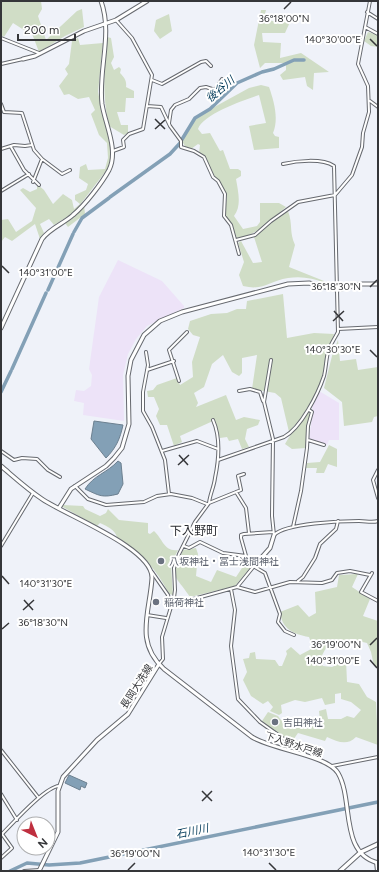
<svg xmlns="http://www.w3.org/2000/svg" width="379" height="872" viewBox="0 0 379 872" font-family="Figtree,'Noto Sans JP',sans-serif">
<rect width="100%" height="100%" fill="#eff2f9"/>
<path fill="#ede3f8" d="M118 260 162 281 184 306V308L147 326 136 339 128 354 123 375 124 421 83 415 84 403 74 401 76 390 84 391 91 386 92 375 89 369 99 297Z
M319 391 339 403V440H329L327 445 309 440 313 409 311 407 312 403Z"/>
<path fill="#d0ddc6" d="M1 1H41L42 9 38 16 46 40 77 11 82 9 84 27 65 36 39 52 31 31 27 32 13 23 4 37 1 35Z
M261 10H266L264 17 272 21 290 22 285 33H262L263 42 281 43 280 58 301 53 329 72 314 73 313 90 307 86 305 77 283 80 280 75 286 70V63H265L260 68 254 45Z
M169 14 172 31 160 39 154 31 156 20Z
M368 32 378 35V47L371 46 364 41Z
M107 37 111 38 114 57 111 63 114 70 119 67 121 69 120 73C124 77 127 81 126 87L134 91V98H126L125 112H117L121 125H128V133L124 135 109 126C102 96 104 68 107 37Z
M78 38 80 45 103 43 98 92 111 150V159L109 167 79 206 72 214 54 225 49 219 40 224 44 233 40 239 35 224 12 241 5 237 1 242V220L8 219 16 232 32 221 36 208 20 190 23 188 30 192 37 189V184L44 190 53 204 63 194 72 200 74 209 80 204 75 200V195L86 190 88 184 79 178 80 167 86 164 88 170 105 169 108 158 107 143 99 135 91 114 95 110 89 97 78 99 69 94 64 95 59 86 68 74 65 69 69 64 72 41Z
M261 85 269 87C274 101 279 119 273 133L275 136 279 137V148L254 150 249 126 266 123 259 95C245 100 203 114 198 129L202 134 210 133 220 151 223 150 230 169H238L241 171V176L236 179C238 191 242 206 234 216L243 229 257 226 260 222V203H279L286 207C272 219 257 236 237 238L225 215 227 194 214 176 205 157 199 153 200 145 198 144 191 149 186 148 182 141 193 121 198 116 249 88Z
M84 205 85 214 68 227 65 223Z
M288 211C293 224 289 232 295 245L289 267 324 281 325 283C313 278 301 276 288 278 269 281 264 291 243 286L239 275 244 262 238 243 241 241 253 263 262 262 254 237 272 221Z
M283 294 287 338 314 333 334 334C329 347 327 360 323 373 318 394 303 417 289 432L281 398 275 393 252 389 257 355 242 358V373L239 376 232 372 223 355 212 364 204 387 194 393 198 403 196 407 226 395 236 420 244 417 260 420 258 425 247 429 245 439 249 447 242 449 238 439 229 441 227 437 220 438 213 421 180 436 182 442 174 446 167 425H160L156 416 159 409 154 397H148L147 391 153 390 157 385 177 378 180 385 193 377 192 362 200 337 193 335 188 329 190 321 211 314 227 313 237 309H246L247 301Z
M338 340 340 361 356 359 358 370 378 367V416L374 417 372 422 344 426 342 402 324 388 333 352Z
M308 411 310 413 307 428 306 448 292 449 285 444C291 433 300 423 308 411Z
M329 445 337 449V467L328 464 324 473H316L317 468H306L307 463 320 462Z
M63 505 83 506 85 509 100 516 106 513 108 509 119 520 148 523V533L150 534 154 531C163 539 164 552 178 550L171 564 173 595 169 594C157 569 140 552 117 537 115 530 107 526 100 523L97 526 61 506Z
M196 548 198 554 196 576 211 582 217 570 236 577 246 562 251 567 235 586 190 597C173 572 170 580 183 550Z
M358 574 352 587 370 599 363 616 378 621V668L374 666 371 652 367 643 354 640 327 646 319 661 323 666 332 667 346 660 347 682 359 684 367 697 376 702 378 745 356 737C347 746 338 742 327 737L325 741 298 733 291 743 262 721 268 712 278 716 281 720 297 721 309 726 320 720 319 711 326 709 328 719H341L347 716 354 718 361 710 351 702 341 699V693L335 694V703L325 705 322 698 305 702 295 700 281 705 282 713 279 715 270 711 273 707 268 701 263 704 251 696 243 680 247 672 243 659 249 658 250 653 255 652 256 659 275 660 279 666H282L287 654 286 651 291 647 300 655 313 648 309 637C293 634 282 629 280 612L298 605 309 617 316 613 315 592 337 587 339 575Z"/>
<path fill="#83a0b6" stroke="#6c8090" d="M94 421 123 425C120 439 116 448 106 458L91 439Z
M118 461 121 463 123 484 118 494C102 498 100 496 85 489 94 475 107 473 118 461Z
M69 775 87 783 85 788 81 786 80 790 65 783Z"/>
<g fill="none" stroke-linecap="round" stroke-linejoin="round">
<path stroke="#83a0b6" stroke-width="3.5" d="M181 141 195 118 210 109 237 83 262 72 274 69 294 60H304
M110 197 170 154 181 142
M74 232 82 218 109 198
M48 290 73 234
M12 369 46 293
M1 392 11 371
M10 871 27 863 49 865 80 863 378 802"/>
<g stroke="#66696f" stroke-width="4">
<path id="street" d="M367 12 378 19
M365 27 378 34
M1 38 39 53
M1 64 23 59
M152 80 162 84 201 62 206 61 211 66
M370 101 378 107
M1 104 4 112 22 113 34 150 42 159 62 174 70 170
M147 106 161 107 170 126 181 141V147L194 151 204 157 213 177 218 181 225 194 224 216 231 225 239 254
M169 123 171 110 175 105 189 99 200 88 206 87 215 90 222 79
M11 147 24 170 39 185
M1 149 14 145 25 146 32 145
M113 151 124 147 123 140 129 134 143 129 152 75 132 38 116 20
M33 182 42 159
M1 191 29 174
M236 240 255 235 271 221 298 202 335 195 352 175 362 147 363 133 369 112 368 86 358 64 370 1
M338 329 378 327
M146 352 148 365 143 392V411L152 427 165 460 169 494
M271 360 264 402 273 439 272 516 274 535C286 523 342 521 359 521 366 521 372 523 378 521
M147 370 174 361
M179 381 169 350 187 332
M239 391 250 389 260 392 263 401
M308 440 324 445
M1 451 14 460 22 458 37 459 48 470 60 477
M162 451 197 441 218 449
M218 460 284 437C301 428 318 394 324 376 326 368 326 360 328 352 330 345 335 338 338 332L334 166C322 158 296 161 283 164
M378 470 373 480 378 498
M75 486 88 499 106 505 144 502 157 496 171 494 192 498 207 504
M236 492 246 508 249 533
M209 503C210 494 214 487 215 478 219 459 221 438 213 420
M293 527 301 491 307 448 308 426 312 412 309 410
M273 532 244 534 241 535V538L248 563 265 573 280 614 278 622 285 631 294 635
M1 546 33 493
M184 546 189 548 200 542 223 553 246 556
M152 572 168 595 171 607
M372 573 361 592 378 601
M298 581 303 577 315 558 320 544 336 529 338 521
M237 587 255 592 290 582 322 583 332 580 337 573 350 571 370 575
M231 589 235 610 231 646 238 699 260 722 305 754
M173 605 175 590 174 568 179 554 195 522 209 503 241 490 238 476 244 474
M147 615 166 618
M159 664 163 659 162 637 171 607 179 603 237 587 254 566
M1 750 38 797
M332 766 378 757
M1 794 17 820
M1 858 12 848 2 834C14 822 45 787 59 786
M376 862 377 871
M24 871 40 870"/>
</g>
<g stroke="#66696f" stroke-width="5">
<path id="secondary" d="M23 59 35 56 84 31 116 20 147 1
M1 328 42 239C50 228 63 224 73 215 85 205 102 183 109 170 119 150 105 124 102 104 98 70 113 34 101 1
M1 466C14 477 27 489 42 499 65 515 153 548 152 578 150 612 134 642 164 669L252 737C273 750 327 755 338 773 354 800 339 853 378 863
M59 508 71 489 106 466 114 458 122 448 129 424 128 376 131 360 144 335 160 321 182 312 288 284 309 283 337 290 360 284H378
M254 566 270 548 274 535
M39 871 58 832V791L63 777 97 740 128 714 159 664"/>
</g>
<g stroke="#66696f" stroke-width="5.5">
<path id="primary" d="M340 871 361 852 378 844"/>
</g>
<use href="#street" stroke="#fff" stroke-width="2"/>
<use href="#secondary" stroke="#fff" stroke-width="3"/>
<use href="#primary" stroke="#fff" stroke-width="3.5"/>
</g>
<path fill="none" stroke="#353639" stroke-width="1.5" d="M284 9 291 2M370 39 377 46M155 119 165 129M155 129 165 120M2 266 9 273M370 287 377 280M334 311 343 321M333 321 344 311M370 350 377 357M179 455 188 465M178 465 189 455M2 576 9 584M24 600 33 610M23 610 34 600M2 629 9 623M370 645 377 638M370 660 377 668M202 791 212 801M202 801 212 791M269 863 276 870M128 870 135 863"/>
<g fill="#6b7280" stroke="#fff" stroke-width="1.5">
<circle cx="161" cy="561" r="4"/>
<circle cx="156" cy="602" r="4"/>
<circle cx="275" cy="722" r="4"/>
</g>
<g text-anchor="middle" stroke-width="4" stroke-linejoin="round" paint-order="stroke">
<g font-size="10" fill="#5b616d" stroke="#fff" text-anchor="start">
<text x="169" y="565">八坂神社・冨士浅間神社</text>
<text x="164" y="606">稲荷神社</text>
<text x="283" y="726">吉田神社</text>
</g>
<g font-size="10" fill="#353639" stroke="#fff">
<text transform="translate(136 686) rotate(-57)" y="4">長岡大洗線</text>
<text transform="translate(294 744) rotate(18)" y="4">下入野水戸線</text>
</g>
<g font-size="11" font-style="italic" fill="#033b5a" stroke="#fff">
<text transform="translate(220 89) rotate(-40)" y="4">後谷川</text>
<text transform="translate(192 831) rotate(-12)" y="4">石川川</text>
</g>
<g font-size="12" fill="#2a2c31" stroke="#fff">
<text x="194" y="535">下入野町</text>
</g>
</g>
<g font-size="10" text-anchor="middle" fill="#353639" stroke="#fff" stroke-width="4" stroke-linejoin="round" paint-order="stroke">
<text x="284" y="22">36°18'00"N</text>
<text x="333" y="43">140°30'00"E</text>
<text x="46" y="276">140°31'00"E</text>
<text x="336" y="290">36°18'30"N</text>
<text x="333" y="353">140°30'30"E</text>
<text x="46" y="587">140°31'30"E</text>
<text x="43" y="626">36°18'30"N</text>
<text x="336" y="648">36°19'00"N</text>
<text x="333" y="664">140°31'00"E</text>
<text x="269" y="856">140°31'30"E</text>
<text x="135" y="857">36°19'00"N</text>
</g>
<rect width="379" height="872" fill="none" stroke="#353639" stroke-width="4"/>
<g transform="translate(36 836) rotate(137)"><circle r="19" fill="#ffffff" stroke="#aeafb0"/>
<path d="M0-3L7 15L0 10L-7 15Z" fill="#bf2f3f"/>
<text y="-6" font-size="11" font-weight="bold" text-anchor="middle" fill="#353639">N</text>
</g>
<path d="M18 34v6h57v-6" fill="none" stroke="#353639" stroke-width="2"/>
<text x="24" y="34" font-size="12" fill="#353639" stroke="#ffffff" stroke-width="3" paint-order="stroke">200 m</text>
</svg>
